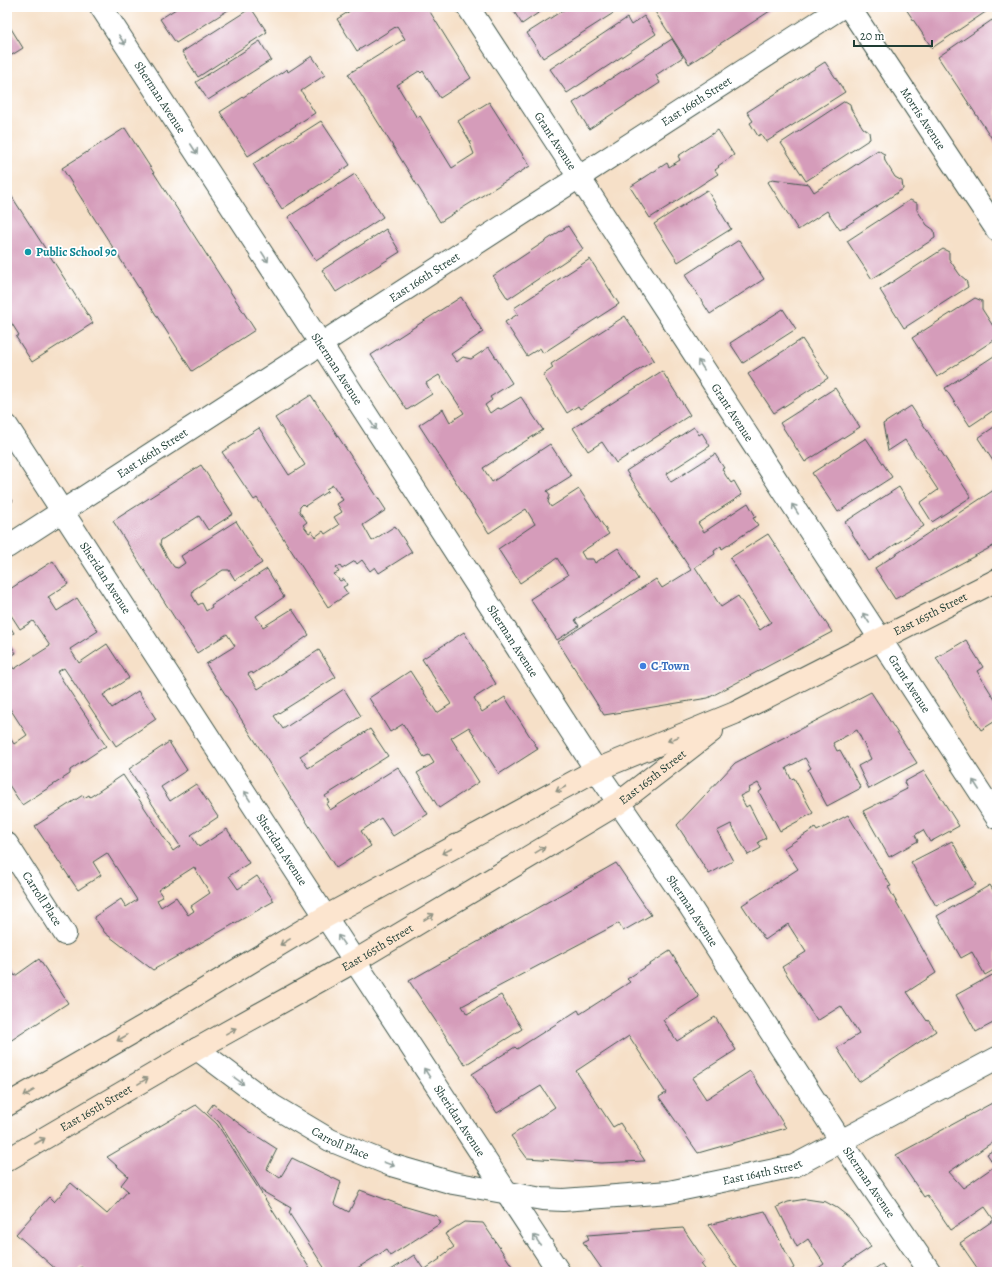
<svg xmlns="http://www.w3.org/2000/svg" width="1004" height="1279" viewBox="0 0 1004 1279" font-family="Alegreya,serif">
<rect width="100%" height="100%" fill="#fff"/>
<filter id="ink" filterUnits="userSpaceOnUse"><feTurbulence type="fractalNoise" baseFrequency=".025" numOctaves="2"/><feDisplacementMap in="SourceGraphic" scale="8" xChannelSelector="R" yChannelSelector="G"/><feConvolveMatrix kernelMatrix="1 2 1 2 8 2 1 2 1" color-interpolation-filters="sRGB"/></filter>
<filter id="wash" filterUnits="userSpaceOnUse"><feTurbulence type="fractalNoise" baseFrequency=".012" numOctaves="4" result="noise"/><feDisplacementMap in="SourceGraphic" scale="16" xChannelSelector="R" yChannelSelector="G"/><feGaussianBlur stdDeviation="0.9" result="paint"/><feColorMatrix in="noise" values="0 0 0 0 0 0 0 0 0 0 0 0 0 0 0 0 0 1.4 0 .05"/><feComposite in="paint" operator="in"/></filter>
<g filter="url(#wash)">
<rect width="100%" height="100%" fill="#f6e0c8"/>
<g id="blocks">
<path fill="#d59cba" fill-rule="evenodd" d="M179 7H233L176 43 160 19Z
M356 7H427L471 78 440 98 423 71 421 73 419 71 397 85 417 118 420 116 452 168 474 154 470 144 471 143 458 121 489 102 530 166 440 222 348 74 405 39 397 26 357 51 337 19Z
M511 7H547L522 24Z
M568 7H612L615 12 543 58 527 33Z
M652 7H776L689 64Z
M909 7H993L932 48 906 9Z
M251 8 267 32 198 77 182 52Z
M644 16 656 34 567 93 550 69 627 18 631 25Z
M992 20 997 28V146L938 57Z
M7 22 23 48 7 58Z
M672 39 683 57 656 75 660 83 589 129 573 103Z
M260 41 271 60 208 100 196 82Z
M312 56 325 75 301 91 315 113 248 156 220 112 287 69 288 72Z
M825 62 845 92 766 142 761 134 758 136 750 123 753 121 747 112Z
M845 101 850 104 851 109 863 128 869 132 870 139 806 181 781 143Z
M321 121 350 165 282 209 253 164Z
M125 128 255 330 192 371 62 168Z
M718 130 734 155 718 166 719 167 715 170 718 174 650 218 630 187 667 163 669 167 680 160 678 156Z
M878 150 884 154 885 161 895 177 902 181 903 189 840 230 827 211 798 230 768 182 772 179 809 184 814 192Z
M355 174 383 217 316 261 288 217Z
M7 189 93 323 32 362 16 337 19 335 7 316Z
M707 190 731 229 678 262 654 224Z
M910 200 917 203V210L927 225 934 230 935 238 872 279 847 241Z
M568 226 583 249 508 299 493 276Z
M386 229 400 252 336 292 322 270Z
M739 240 764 279 710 314 685 275Z
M943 249 949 252V259L960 275 966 280 968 287 904 328 880 290Z
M590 259 619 304 543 353 540 348 527 356 505 322 518 314 514 308Z
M461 297 483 332 451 354 457 362 463 357 471 359 489 347 512 383 490 397 492 400 485 405 490 413 497 408 501 409 521 397 543 430 483 468 492 482 550 444 571 476 547 491 550 495 548 502 551 507 579 489 609 534 581 552 585 559H593L595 563 618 548 638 579 575 620 579 626 557 640 530 599 568 575 557 558 520 583 498 549 535 524 526 509 489 533 419 425 443 409 450 422 464 413 439 375 426 383 432 394 407 410 371 355Z
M975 298 982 301V309L993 326H997V338L937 377 912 338Z
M783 309 796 329 743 363 730 343Z
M625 316 654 360 580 409 578 406 567 413 543 375 553 368 551 364Z
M802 339 828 378 774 413 748 374Z
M997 354V408L970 426 945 388Z
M662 371 690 415 616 463 602 442 588 451 573 428Z
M835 388 860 427 805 462 780 423Z
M311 395 386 510 363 525 372 541 395 526 412 552 379 573 375 567 370 571 362 560 357 564 355 561 342 569 340 566 336 568 339 572 334 574 340 581 344 579 347 585 343 587 348 594 328 607 257 498 254 500 222 452 259 428 289 475 305 465 275 418ZM333 485 343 500 337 504 342 512 334 517 339 525 325 534 323 531 315 537 312 531 309 533 303 525 307 522 299 511 300 507 303 504 305 506 328 491 326 489Z
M911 406 971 497 932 522 920 503 938 490 905 440 888 451 883 424Z
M997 425V467L978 438Z
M694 427 699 435 702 433 710 446 666 474 671 482 715 454 724 468 722 469 726 476 731 483 734 481 742 495 698 523 704 532 748 503 756 517 753 518 758 525 722 549 721 546 714 551 715 554 695 567 721 607 738 596 760 630 771 622 730 558 768 534 832 632 708 698 604 715 558 642 656 579 662 588 691 570 626 471Z
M866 438 892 477 838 512 812 473Z
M201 465 233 514 208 530 199 516 161 540 160 544 167 557 174 567 178 568 185 563 181 556 236 521 262 563 235 580 229 570H223L193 590 192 595 198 605 202 603 206 611 212 607 211 605 267 569 284 597 256 616 263 627 292 609 309 635 253 674 252 672 248 674 258 689 319 650 336 677 274 716 283 729 344 689 361 716 300 756 308 768 370 729 388 756 325 796 329 802 326 804 330 810 398 767 428 814 393 836 381 818 361 831 371 846 336 868 206 664 235 646 227 634 197 653 113 521Z
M899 487 924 526 869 561 845 522Z
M997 488V544L895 599 875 568Z
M7 493 13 501 7 505Z
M53 561 68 584 48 597 57 611 77 598 98 631 70 649 79 663 107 644 129 678 103 695 112 708 138 691 156 719 116 746 64 668 57 672 106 746 70 770V774L22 805 7 782V733L14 744 27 735 7 704V659L14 669 50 646 33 621 20 629 7 609V591Z
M7 622 14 633 7 638Z
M464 632 496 684 474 698 482 712 505 697 538 749 499 774 469 727 451 738 479 782 439 808 417 773 434 763 429 755 424 757 403 724 390 732 369 698 410 671 437 713 451 704 422 659Z
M7 639 16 653 7 659Z
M966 640 983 667 977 671 997 703V720L981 730 936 658Z
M871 692 917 763 869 789 858 766 871 759 857 730 833 743 837 751 840 750 861 788 827 806 808 770 811 768 805 758 786 768 791 779 794 778 813 813 780 831 759 792 762 790 758 783 749 788 750 791 740 796 746 807 749 805 766 838 758 842 761 848 748 855 731 824 717 831 733 861 709 874 677 825 735 763Z
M169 742 187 770 161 787 170 801 196 784 218 817 191 835 199 847 227 829 249 863 229 876 238 889 257 876 274 901 153 970 105 933 94 917 121 899 126 907 137 900 107 853 93 862 101 875 78 890 35 826 83 795 84 798 89 795 90 797 123 775 173 851 180 846 129 769ZM194 867 210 893 191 906 194 911 188 915 176 897 161 907 157 900 163 897 158 890Z
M924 771 959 826 930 842 923 830 915 835 918 841 889 857 863 811 907 789 904 782Z
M848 815 891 886 888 887 936 973 907 992 927 1021 928 1020 936 1031 859 1082 837 1048 859 1034 841 1006 817 1021 782 967 806 952 788 924 765 940 742 905 798 869 784 848 815 828 817 831Z
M952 841 976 885 936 906 911 862Z
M616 863 651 915 623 931 619 923 462 1006 467 1014 501 995 522 1029 465 1065 409 981Z
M990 885 997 897V968L985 975 972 952 961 958 937 916Z
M670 951 699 997 663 1020 677 1041 715 1017 736 1050 692 1078 706 1099 750 1071 786 1128 698 1153 659 1097 666 1093 629 1036 576 1071 613 1127 620 1123 645 1161 601 1163 527 1158 511 1136 555 1107 541 1086 497 1113 472 1074 515 1047 517 1049 578 1010 580 1014 630 982 627 979Z
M39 959 68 1003 7 1043V964L15 976Z
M996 973 997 1021 976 1032 956 995Z
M994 1102 997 1107V1139L949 1172 963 1188 995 1166 987 1154 997 1148V1272H980L960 1243 994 1220 985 1207 951 1230 927 1195 924 1197 896 1155Z
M213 1104 249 1131 277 1149 267 1169 280 1178 292 1158 341 1182 334 1204 349 1212 360 1190 403 1206 437 1216 441 1223 390 1256 386 1250 351 1272H327L289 1213 291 1208 262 1191 219 1122 207 1112Z
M196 1105 217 1124 312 1272H88L81 1267 77 1272H59L16 1234 49 1197 54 1202 71 1183 107 1214 128 1191 121 1185 128 1176 107 1157Z
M806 1199 826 1202 837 1208 850 1218 871 1247 844 1265 841 1272H813L824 1264 808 1239 797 1247 777 1207 788 1202Z
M765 1211 794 1268 788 1272H740L708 1225Z
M464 1222 483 1223 516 1272H388L414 1255 424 1270 440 1259 439 1258 454 1247 445 1234Z
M683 1228 705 1261 701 1264 707 1272H604L583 1242 589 1239 587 1235Z
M882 1264 887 1272H870Z"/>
</g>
</g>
<g filter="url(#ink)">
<use href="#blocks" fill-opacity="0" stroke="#3f554a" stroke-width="1"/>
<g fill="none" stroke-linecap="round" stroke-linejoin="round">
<g stroke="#3f554a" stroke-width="24">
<g id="street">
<path id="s1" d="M101 7 321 344 596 770 689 905 841 1141 930 1272"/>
<path id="s2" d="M468 7 997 818"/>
<path id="s3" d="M849 7 997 230"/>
<path id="s4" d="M7 426 308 890 559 1272"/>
<path id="s5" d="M7 547 842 7"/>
<path id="s6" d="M7 844 65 934"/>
<path id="s7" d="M197 1049 273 1106 330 1140 391 1165 453 1183 542 1199 563 1200 669 1192 794 1166 997 1058"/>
</g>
</g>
<g stroke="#3f554a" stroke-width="24">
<g id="secondary">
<path id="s8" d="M7 1105 156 1019 325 917 596 770 735 713 997 580"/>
<path id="s9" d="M7 1160 197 1049 355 961 619 803 712 731"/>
</g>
</g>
<use href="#street" stroke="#fff" stroke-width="22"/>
<use href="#secondary" stroke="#fce5cf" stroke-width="22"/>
</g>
<defs><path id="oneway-shaft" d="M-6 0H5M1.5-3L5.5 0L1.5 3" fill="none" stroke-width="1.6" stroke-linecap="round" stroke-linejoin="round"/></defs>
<g stroke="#8f9e9a">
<use href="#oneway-shaft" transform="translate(122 40) rotate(57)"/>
<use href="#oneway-shaft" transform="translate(194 149) rotate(57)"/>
<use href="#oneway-shaft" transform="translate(265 257) rotate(57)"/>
<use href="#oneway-shaft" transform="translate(701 365) rotate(-123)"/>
<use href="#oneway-shaft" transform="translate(373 425) rotate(57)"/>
<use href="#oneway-shaft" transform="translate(795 509) rotate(-123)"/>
<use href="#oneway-shaft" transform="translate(866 618) rotate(-123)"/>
<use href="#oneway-shaft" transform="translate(976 785) rotate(-123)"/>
<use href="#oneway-shaft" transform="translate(247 796) rotate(-123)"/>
<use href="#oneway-shaft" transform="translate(341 940) rotate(-124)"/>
<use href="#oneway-shaft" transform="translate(427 1073) rotate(-123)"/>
<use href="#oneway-shaft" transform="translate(239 1081) rotate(36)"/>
<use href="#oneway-shaft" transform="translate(389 1164) rotate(20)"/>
<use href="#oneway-shaft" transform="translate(537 1240) rotate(-124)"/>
</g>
<g stroke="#8e9182">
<use href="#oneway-shaft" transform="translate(673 739) rotate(158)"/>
<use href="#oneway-shaft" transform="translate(561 789) rotate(152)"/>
<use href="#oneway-shaft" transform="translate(540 850) rotate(-31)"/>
<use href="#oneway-shaft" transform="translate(447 851) rotate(152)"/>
<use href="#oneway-shaft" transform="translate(429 917) rotate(-31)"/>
<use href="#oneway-shaft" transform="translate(285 942) rotate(149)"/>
<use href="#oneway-shaft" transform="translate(231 1031) rotate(-29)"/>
<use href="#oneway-shaft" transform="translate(122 1038) rotate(150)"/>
<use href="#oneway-shaft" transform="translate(143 1081) rotate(-31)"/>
<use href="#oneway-shaft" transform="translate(29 1093) rotate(150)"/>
<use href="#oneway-shaft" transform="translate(40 1141) rotate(-30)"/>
</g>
</g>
<circle fill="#0f9aa8" stroke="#fff" stroke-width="1.5" cx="28" cy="252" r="4"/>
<circle fill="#3f7fe0" stroke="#fff" stroke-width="1.5" cx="643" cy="666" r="4"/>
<g text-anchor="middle" stroke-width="3.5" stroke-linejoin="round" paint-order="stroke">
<g font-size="12" fill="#1f3d34" stroke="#fff">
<text dy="4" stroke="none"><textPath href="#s1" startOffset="108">Sherman Avenue</textPath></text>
<text dy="4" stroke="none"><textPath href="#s5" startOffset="821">East 166th Street</textPath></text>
<text dy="4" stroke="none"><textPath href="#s3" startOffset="134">Morris Avenue</textPath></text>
<text dy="4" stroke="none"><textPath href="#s2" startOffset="160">Grant Avenue</textPath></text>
<text dy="4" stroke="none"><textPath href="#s5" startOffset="497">East 166th Street</textPath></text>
<text dy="4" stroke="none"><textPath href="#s1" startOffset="432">Sherman Avenue</textPath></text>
<text dy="4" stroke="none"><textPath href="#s2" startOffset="484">Grant Avenue</textPath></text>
<text dy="4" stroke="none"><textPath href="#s5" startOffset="173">East 166th Street</textPath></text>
<text dy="4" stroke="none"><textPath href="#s4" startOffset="181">Sheridan Avenue</textPath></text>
<text dy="4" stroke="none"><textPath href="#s8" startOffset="1047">East 165th Street</textPath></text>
<text dy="4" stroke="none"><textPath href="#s1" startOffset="756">Sherman Avenue</textPath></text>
<text dy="4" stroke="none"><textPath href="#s2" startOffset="808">Grant Avenue</textPath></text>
<text dy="4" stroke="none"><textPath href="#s9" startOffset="751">East 165th Street</textPath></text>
<text dy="4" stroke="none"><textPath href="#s4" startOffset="505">Sheridan Avenue</textPath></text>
<text dy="4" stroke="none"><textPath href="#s6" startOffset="65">Carroll Place</textPath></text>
<text dy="4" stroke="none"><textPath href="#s1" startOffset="1080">Sherman Avenue</textPath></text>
<text dy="4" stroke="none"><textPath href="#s9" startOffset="427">East 165th Street</textPath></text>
<text dy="4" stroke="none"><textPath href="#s9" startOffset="103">East 165th Street</textPath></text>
<text dy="4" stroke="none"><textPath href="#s4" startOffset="829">Sheridan Avenue</textPath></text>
<text dy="4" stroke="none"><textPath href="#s7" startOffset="172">Carroll Place</textPath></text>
<text dy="4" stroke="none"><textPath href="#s7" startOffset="605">East 164th Street</textPath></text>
<text dy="4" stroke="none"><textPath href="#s1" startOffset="1404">Sherman Avenue</textPath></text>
</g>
<g font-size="12" font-weight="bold" fill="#0d838f" stroke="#fff" text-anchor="start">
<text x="36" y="256">Public School 90</text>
</g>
<g font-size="12" font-weight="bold" fill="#366cbe" stroke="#fff" text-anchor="start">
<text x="651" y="670">C-Town</text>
</g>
</g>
<rect width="1004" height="1279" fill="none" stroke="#fff" stroke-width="24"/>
<path d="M854 40v6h78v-6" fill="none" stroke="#1f3d34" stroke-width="2"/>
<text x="860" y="40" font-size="12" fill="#1f3d34" stroke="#ffffff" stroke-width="3" paint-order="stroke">20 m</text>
</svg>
